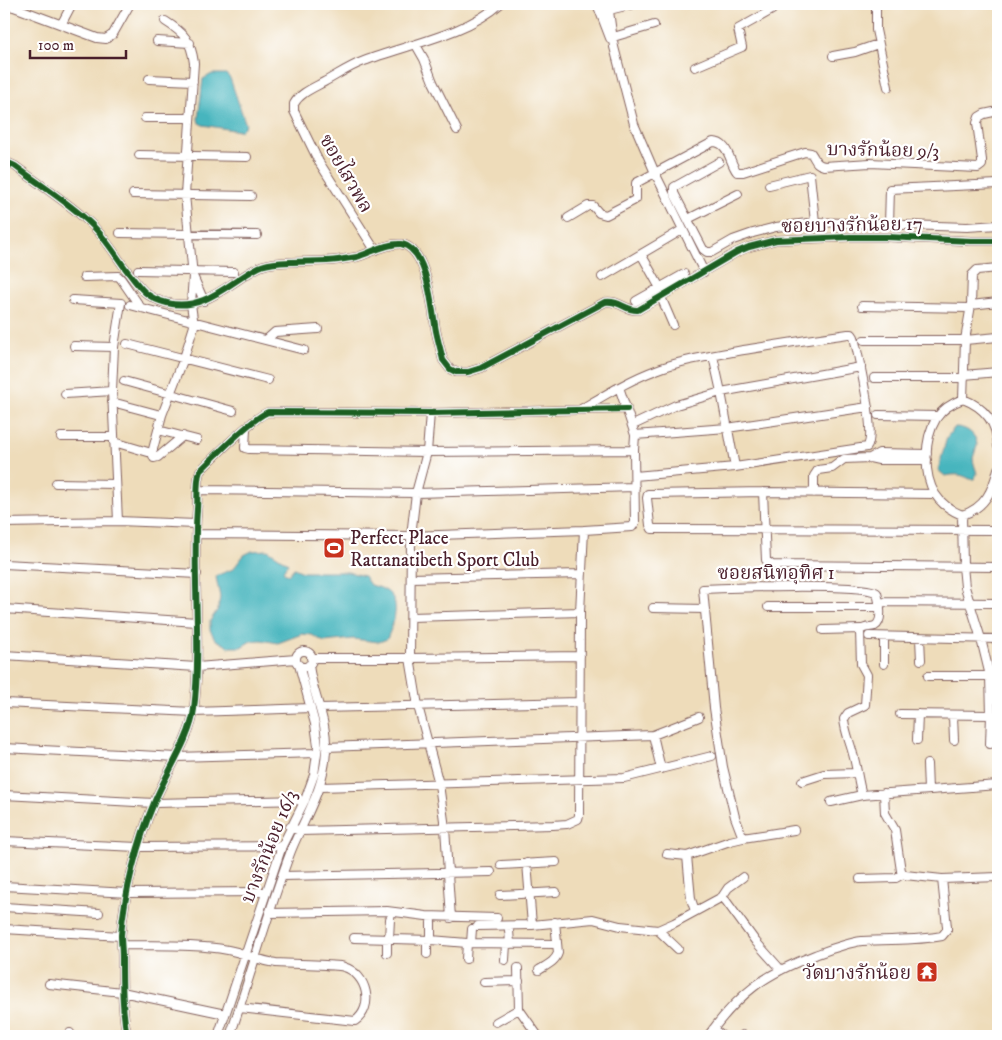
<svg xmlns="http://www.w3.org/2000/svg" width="1002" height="1040" viewBox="0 0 1002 1040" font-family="'IM FELL DW Pica','Noto Serif Thai',serif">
<rect width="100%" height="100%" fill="#fff"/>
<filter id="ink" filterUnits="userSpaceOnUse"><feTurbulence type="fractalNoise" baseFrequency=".02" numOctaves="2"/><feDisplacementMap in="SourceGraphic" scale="10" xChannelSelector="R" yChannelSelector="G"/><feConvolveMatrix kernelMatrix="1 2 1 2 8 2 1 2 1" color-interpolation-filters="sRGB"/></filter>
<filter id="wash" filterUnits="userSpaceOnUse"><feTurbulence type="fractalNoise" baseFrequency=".0096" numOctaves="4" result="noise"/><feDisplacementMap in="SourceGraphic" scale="20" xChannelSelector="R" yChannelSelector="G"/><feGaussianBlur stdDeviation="1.12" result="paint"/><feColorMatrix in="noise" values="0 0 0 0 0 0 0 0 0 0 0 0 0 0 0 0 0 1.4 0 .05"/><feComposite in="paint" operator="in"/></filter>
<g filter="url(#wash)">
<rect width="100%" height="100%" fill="#eedcba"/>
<path fill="#46b5be" stroke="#486a74" d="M212 74H226L230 78 246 125 240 131 203 125 199 123 198 119 203 79Z
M955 427C966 427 977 434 977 446 976 450 974 454 973 458 973 463 976 469 977 474L974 479H970C961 474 956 474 945 476L938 470 947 437Z
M268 550 288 563 283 571 288 575 294 568 303 572H348L364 576 370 585C403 591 398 613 387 639L379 642 353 639 324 642 312 635 302 634 278 643 261 640 251 641 241 647H229L215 639 210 630V621L218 609 220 597 216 577 218 575 233 569 244 555 252 551Z"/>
</g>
<g filter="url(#ink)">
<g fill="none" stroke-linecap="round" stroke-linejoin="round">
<g stroke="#83615d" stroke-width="10">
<path id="minor" d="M597 4 610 38
M608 4 614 47 634 124 655 173 704 272
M876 4V30L888 87
M4 5 14 7 97 38 106 39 113 34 130 4
M605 11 634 4
M165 21C184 33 191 40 194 63L185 195 193 276 191 304 194 326 184 358 162 415 152 453 154 458 158 457 183 436
M62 23 72 4
M610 38 654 25
M157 41 190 43
M416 45 424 59 433 82 457 130
M833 56 855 52 878 44
M695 67 742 47 738 29 772 10 773 4
M149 79 193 81
M145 118H190
M139 155 247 157
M4 161 15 166C40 185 68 202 90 223 104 236 114 253 125 268 138 285 145 298 167 303 205 312 229 282 259 267 275 259 318 263 338 260 344 259 351 258 357 257 370 253 387 243 401 244 428 248 432 310 436 331 438 341 441 351 443 360L450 369 456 372H468L481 368 605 302C620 300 625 311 638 310L737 252 749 247 776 240 850 237H887L971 241H998
M719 162 674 187V193L703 249 707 252H712L733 240 753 233 776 227 815 222 967 227 998 225
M769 185 810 175 815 222
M133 194 251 196
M568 218 588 206H593L599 213 606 215 633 201 636 199V183L713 142C729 142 729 162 737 172H743L805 152 811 153C816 160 815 164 824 166L870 163 978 168 982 165V160L977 123 979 117 984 114 998 111
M688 219 738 194
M889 224 890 189 998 184
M120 233 257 235
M375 250 319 162 294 111V104C300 93 313 88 324 82 337 75 350 66 364 61 406 45 467 34 500 4
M641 254 660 288
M138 270 234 272
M84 277 118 276 121 279 141 308
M602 277 682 230
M194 278 204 301
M661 297 673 325
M73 300 121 303 114 347 112 391 118 521
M636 301 684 274
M130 305 304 350
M971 305 998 302
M862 306 970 308
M266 340 275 332 318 329
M864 340H965L998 337
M127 344 268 380
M74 346 114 347
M713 356 721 392 735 467
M964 375 998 372
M874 378H964
M124 381 233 411
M65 394 112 391
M963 399 965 340 971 305 972 275 977 270 998 268
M112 402 157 414
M581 409C605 395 629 380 656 370 682 360 711 356 738 351 775 345 811 339 848 334H852L854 337C858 355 877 435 867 447L735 467 635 476
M430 413 427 452 416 493 411 536 410 658 418 706 439 784 445 828 451 918
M878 415 938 416
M633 425 676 405 721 392 861 367
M246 429 245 448 249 449 427 452 634 450
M158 430 197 440
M635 435 727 428 868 407
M61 437H114
M114 442 148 452
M998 446C997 423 984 407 963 399 952 403 942 409 936 419 924 439 923 474 935 494 942 505 952 511 962 515 985 508 993 490 998 469
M870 458 879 453 927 454
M56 483 116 484
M199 490 416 493 635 487
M763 492 766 560 772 565 998 567
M814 493V476L818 470 832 468 844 459 870 458 879 460H927
M935 494 763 492 652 494H648L647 498 650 525 652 529H656L998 530
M962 515 963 566 965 587 981 639 990 676 991 715 998 716
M4 523 118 521 196 524
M196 534 411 536 584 530
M4 564 197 574
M411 578 582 574
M879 602 998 603
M768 607H880
M653 608 705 609
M4 609 197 622
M411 617 580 612
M823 630 861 629
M869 636 998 639
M884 637V664
M920 638 921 660
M296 659a8 8 0 1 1 16 0a8 8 0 1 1-16 0Z
M4 655 197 667 296 659
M311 658H410L580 656
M928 676H998
M4 703 194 712 311 708
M320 708 579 702
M900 714 991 715 990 744
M953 716 954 740
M653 735 661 769
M917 740 918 714
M326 747 653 735 699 717
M4 748 177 757 317 753
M927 764 928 790
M802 781 824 774 856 773
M320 787 624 778 712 756
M884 793 885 813 895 830 901 871 905 875 942 879 998 877
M4 795 154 803 305 800
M831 802 862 795 998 785
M290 827 300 831 553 825 567 824 578 819 579 815 580 612 584 530 632 527 635 523 634 450 635 435 619 387
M743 838 794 830
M4 841 138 847 282 846
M667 854 687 856
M527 863 532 925
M501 865 556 862
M282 876 491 872
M860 879 896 878 903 874
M4 886 128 893 265 892
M500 895 556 892
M722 897 728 888 743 877
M4 907 99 913
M695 911 691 899 687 856 730 841 743 838 735 817 723 767 714 708 703 589C728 588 863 583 877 593 879 601 884 621 875 626 869 628 864 626 860 631L861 664 867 675 865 705 848 713 844 719C845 732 850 742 853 754 857 768 858 781 862 795
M270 913 387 911 426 916 497 918
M431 922V940
M478 926 532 925 593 919 620 926 658 930 674 923 722 897 726 901 756 942 781 970
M4 929 121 936
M509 930 510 944
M658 930 678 949
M354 938 431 940 467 943 557 944
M387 939V953
M389 939 390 919
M427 940V954
M471 943 472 929
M122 945C157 946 194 944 228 950 245 953 259 961 276 963 292 964 309 964 325 965 331 966 339 965 344 967 367 974 375 1007 355 1021L240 1008
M466 959 467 943
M505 960 506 944
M518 968 519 1009 538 1036
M539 970C547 965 555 962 558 953L555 922
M484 982 519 981
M49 984 122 992 225 1014
M496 1022 519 1009
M713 1029 722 1036
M70 1036V1033
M127 1036C122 1010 122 983 122 957 122 950 121 942 121 935 124 894 138 840 154 803 165 775 191 738 194 709 202 643 192 575 197 509 198 499 196 480 200 471 214 457 251 419 268 412L430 413 627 409
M218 1036 282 846 305 800 314 775 318 746 315 724 299 665
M230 1036C251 975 268 911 291 851 305 816 324 790 326 751 328 720 312 694 309 665
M708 1036C740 992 765 974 815 955 831 949 846 943 862 941 889 939 916 941 942 936L947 930V927L942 879
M742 1036 743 1035"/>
</g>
<use href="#minor" stroke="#fff" stroke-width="8"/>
<g stroke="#fff" stroke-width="9">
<path id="cycleway" d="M4 161 15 166C40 185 68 202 90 223 104 236 114 253 125 268 138 285 145 298 167 303 205 312 229 282 259 267 275 259 318 263 338 260 344 259 351 258 357 257 370 253 387 243 401 244 428 248 432 310 436 331 438 341 441 351 443 360L450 369 456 372H468L481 368 605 302C620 300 625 311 638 310L737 252 749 247 776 240 850 237H887L971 241H998
M127 1036C122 1010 122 983 122 957 122 950 121 942 121 935 124 894 138 840 154 803 165 775 191 738 194 709 202 643 192 575 197 509 198 499 196 480 200 471 214 457 251 419 268 412L430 413 627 409"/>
</g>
<use href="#cycleway" stroke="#1b5e20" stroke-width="6"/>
</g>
</g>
<defs>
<g id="stadium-square" transform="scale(1.125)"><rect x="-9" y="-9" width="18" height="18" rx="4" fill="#c8321e" stroke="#fff"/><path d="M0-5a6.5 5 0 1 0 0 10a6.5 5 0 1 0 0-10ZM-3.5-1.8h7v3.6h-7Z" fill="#fff"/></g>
<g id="temple-square" transform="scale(1.125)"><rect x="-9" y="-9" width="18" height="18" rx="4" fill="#c8321e" stroke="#fff"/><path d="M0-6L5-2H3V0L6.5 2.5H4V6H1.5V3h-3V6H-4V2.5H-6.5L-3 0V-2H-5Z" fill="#fff"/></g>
</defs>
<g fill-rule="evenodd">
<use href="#stadium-square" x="334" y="548"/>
<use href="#temple-square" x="927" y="972"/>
</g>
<g text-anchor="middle" stroke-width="4.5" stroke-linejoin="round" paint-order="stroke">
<g font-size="19" fill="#4a1f2b" stroke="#fff">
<text transform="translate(883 149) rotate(1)" y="7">บางรักน้อย 9/3</text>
<text transform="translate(347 173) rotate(60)" y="7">ซอยไสวพล</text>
<text transform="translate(852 224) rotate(-1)" y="7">ซอยบางรักน้อย 17</text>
<text x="776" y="579">ซอยสนิทอุทิศ 1</text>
<text transform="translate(268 846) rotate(-68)" y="7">บางรักน้อย 16/3</text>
</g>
<g font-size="19" fill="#4a1f2b" stroke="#fff" text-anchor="start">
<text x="350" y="544">Perfect Place<tspan x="350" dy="22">Rattanatibeth Sport Club</tspan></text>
<text x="911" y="979" text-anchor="end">วัดบางรักน้อย</text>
</g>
</g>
<rect width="1002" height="1040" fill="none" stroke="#fff" stroke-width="20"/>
<path d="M30 50v8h96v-8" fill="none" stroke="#4a1f2b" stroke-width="2.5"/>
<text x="38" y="50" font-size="15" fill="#4a1f2b" stroke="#ffffff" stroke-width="4" paint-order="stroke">100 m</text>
</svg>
